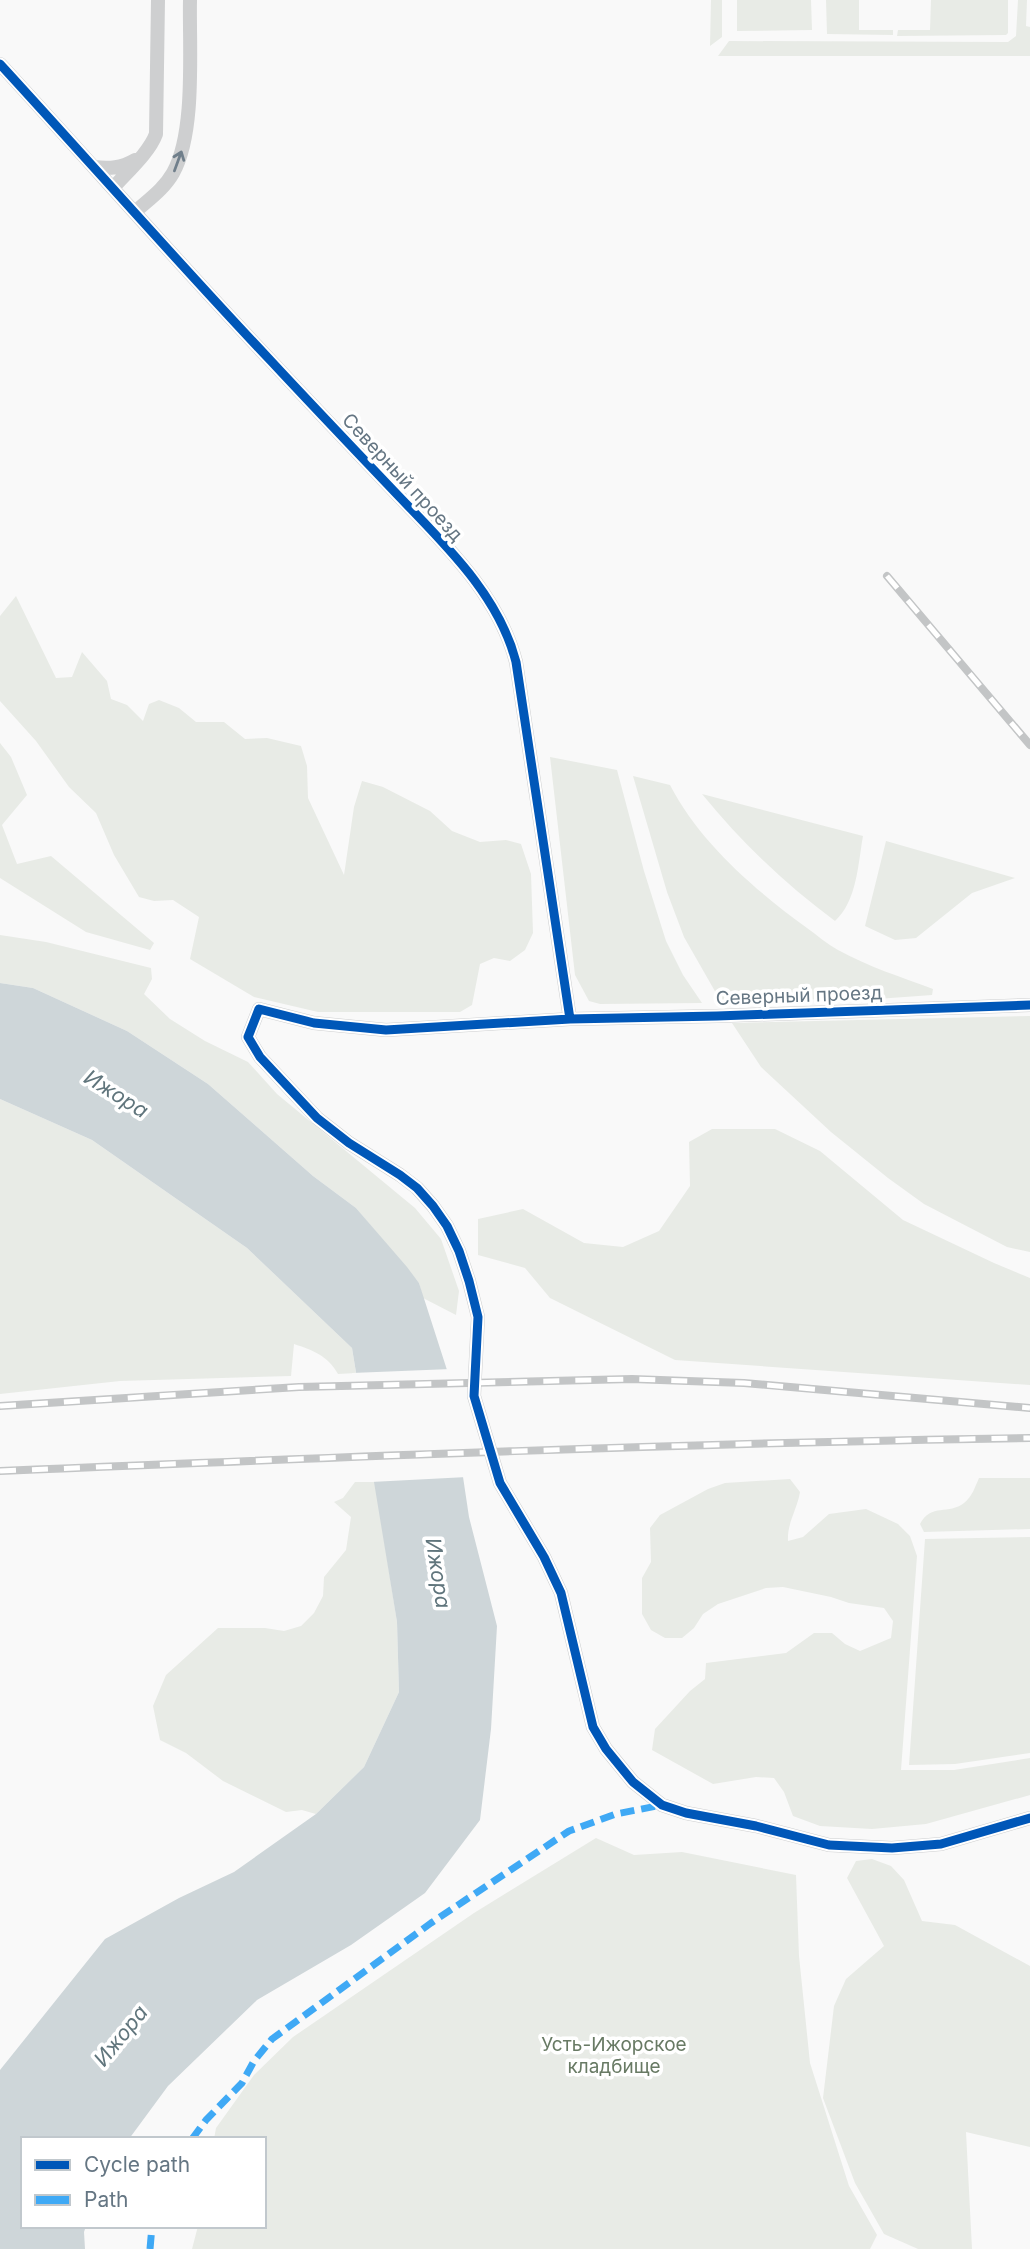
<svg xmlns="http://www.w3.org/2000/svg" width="1030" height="2249" viewBox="0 0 1030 2249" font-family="Inter,sans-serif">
<rect width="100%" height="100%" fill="#f9f9f9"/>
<path fill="#e8ebe6" d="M711 0H722V37L710 46Z
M737 0H811L812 30 737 31Z
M826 0H859V30H893V35L827 34Z
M931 0H1008V33L1006 35 897 36 898 30H930Z
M1018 0H1027L1026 26 1030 27V56H718L729 41 1008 42 1016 36Z
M16 596 56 678 72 677 82 652 107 681 111 699 127 705 143 721 149 704 159 700 179 708 196 722H224L245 739 267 738 301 746 307 766 308 798 344 875 354 807 362 781 383 787 430 811 452 831 480 842 506 840 521 844 531 874 533 933 525 950 510 961 494 958 480 964 472 1005 460 1012H318L254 997 190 959 199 917 173 900 154 901 139 897 114 855 96 813 69 787 36 741 0 701V616Z
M0 743 11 757 27 795 2 825 17 864 51 856 154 943 150 950 86 932 0 878Z
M550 757 617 770 644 871 666 941 683 975 702 1003 600 1004 589 1001 575 975Z
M633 776 670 785C700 843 755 890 807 928 817 935 827 944 838 950 869 967 901 977 933 989L932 995 877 999 720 1000 684 937 667 892Z
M702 794 863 836C858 864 857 901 835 921 785 884 741 842 702 794Z
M886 841 1015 878 972 893 916 938 895 940 865 926Z
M0 935 46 942 151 968 152 979 144 994 170 1019 205 1041 248 1062 277 1094 415 1208 441 1239 459 1291 456 1315 423 1298 419 1283 356 1208 313 1176 208 1084 127 1031 33 988 0 983Z
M1030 1016V1252L1007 1247 924 1204 888 1178 831 1132 761 1067 732 1023Z
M0 1099 92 1140 247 1248 352 1348 356 1373 338 1374C328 1356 313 1350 294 1344L291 1376 120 1381 0 1394Z
M712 1129H775L820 1151 903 1220 994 1263 1030 1278V1385L675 1360 550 1298 525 1268 478 1255V1219L523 1209 584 1243 623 1247 659 1231 690 1186 689 1142Z
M979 1478H1030V1529L924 1532 920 1524C931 1503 949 1515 964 1503 972 1497 975 1487 979 1478Z
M790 1479 800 1492C797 1510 787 1523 788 1541L803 1537 829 1514 866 1509 898 1524 910 1536 917 1556 901 1770H954L1030 1758V1795L926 1824 872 1829 820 1826 793 1816 784 1792 774 1778 756 1777 713 1784 652 1750 655 1729 690 1691 705 1679 706 1663 786 1653 814 1633H832L845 1644 860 1651 891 1638 893 1621 884 1608 849 1603 831 1597 783 1587 766 1588 718 1604 703 1614 694 1628 682 1638H665L651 1630 642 1614V1578L651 1562 650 1528 660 1515 708 1489 725 1483Z
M355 1482H375L397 1622 399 1692 364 1767 316 1814 302 1810 286 1812 223 1781 186 1753 160 1740 153 1706 166 1675 218 1628H265L284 1631 301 1626 314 1613 323 1596 324 1577 346 1550 351 1517 334 1502 343 1498Z
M1030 1537V1753L955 1764 909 1765 925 1539Z
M596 1838 634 1855 682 1852 796 1875 799 1956 810 2063 849 2186 877 2235 870 2249H192L198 2226H264V2139H214L216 2128 254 2075 293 2037 474 1913Z
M872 1859 891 1866 904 1880 922 1921 955 1925 1030 1966V2147L966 2132 972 2249H918L884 2234 855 2183 823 2098 834 2006 846 1979 884 1946 847 1878 856 1861Z"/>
<path fill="#ced6d9" d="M0 983 33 988 127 1031 208 1084 313 1176 356 1208 407 1267 419 1283 447 1370 469 1517 497 1626 491 1729 480 1820 425 1893 351 1945 257 2000 168 2086 129 2139H23V2226H86L84 2232 85 2249H0V2070L105 1939 179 1898 234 1872 316 1814 364 1767 399 1692 397 1622 352 1348 247 1248 92 1140 0 1099Z"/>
<path fill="#f9f9f9" d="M451 1369 467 1477 371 1482 352 1373Z"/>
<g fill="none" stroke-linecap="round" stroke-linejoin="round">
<path stroke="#cecfd0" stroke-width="14" d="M0 64C91 163 179 264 271 361 311 404 351 446 391 488 440 540 498 592 516 662L570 1019
M94 167C110 169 121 168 135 160
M113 188C127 172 149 153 156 134L158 0
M135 212C148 200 164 189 173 173 196 132 189 48 190 0
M1030 1005 717 1016 570 1019 386 1030 314 1023 259 1009 248 1037 260 1057 317 1118 349 1143 400 1175 417 1188 433 1206 447 1226 459 1251 469 1281 478 1317 474 1396 500 1483 544 1557 561 1593 593 1727 606 1749 633 1782 662 1805 686 1813 756 1826 829 1845 892 1848 941 1844 1030 1818"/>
<g stroke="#c3c5c6" stroke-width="8">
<path id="rail" d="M887 576 1030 745
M0 1406 299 1387 632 1379 744 1383 1030 1408
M0 1471C343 1457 687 1443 1030 1438"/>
</g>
<use href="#rail" stroke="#fff" stroke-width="5" stroke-dasharray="16" stroke-linecap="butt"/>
<path stroke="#3fa9f5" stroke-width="7" stroke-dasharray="14 7" stroke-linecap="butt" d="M192 2139 206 2120 242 2083 254 2061 272 2039 431 1923 569 1831 616 1814 662 1805
M150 2249 152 2226"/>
<g stroke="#fff" stroke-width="13">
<path id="cycleway" d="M0 64C91 163 179 264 271 361 311 404 351 446 391 488 440 540 498 592 516 662L570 1019
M1030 1005 717 1016 570 1019 386 1030 314 1023 259 1009 248 1037 260 1057 317 1118 349 1143 400 1175 417 1188 433 1206 447 1226 459 1251 469 1281 478 1317 474 1396 500 1483 544 1557 561 1593 593 1727 606 1749 633 1782 662 1805 686 1813 756 1826 829 1845 892 1848 941 1844 1030 1818"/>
</g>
<use href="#cycleway" stroke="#0057b8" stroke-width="9"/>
</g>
<defs><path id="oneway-shaft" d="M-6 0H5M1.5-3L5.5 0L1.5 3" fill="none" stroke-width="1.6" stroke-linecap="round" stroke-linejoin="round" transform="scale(1.75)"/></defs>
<use stroke="#707f8b" href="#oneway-shaft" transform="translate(178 161) rotate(-70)"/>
<g text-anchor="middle" stroke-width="7" stroke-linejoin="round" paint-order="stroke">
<g font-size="19" fill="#657683" stroke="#fff">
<text transform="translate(403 477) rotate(47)" y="7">Северный проезд</text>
<text transform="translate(799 995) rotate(-2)" y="7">Северный проезд</text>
</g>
<g font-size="19" fill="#687a64" stroke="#fff">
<text x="614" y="2051">Усть-Ижорское<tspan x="614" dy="22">кладбище</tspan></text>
</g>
<g font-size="21" font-style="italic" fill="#60757c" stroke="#fff">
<text transform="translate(116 1094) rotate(32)" y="7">Ижора</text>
<text transform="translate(438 1573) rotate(81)" y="7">Ижора</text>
<text transform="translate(121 2036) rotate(-51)" y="7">Ижора</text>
</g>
</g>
<rect x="21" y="2137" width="245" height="91" fill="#ffffff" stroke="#c1c8cd" stroke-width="2"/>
<rect x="35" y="2160" width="35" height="10" fill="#0057b8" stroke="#c1c8cd" stroke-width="2"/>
<text x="84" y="2172" font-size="21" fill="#657683">Cycle path</text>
<rect x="35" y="2195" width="35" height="10" fill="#3fa9f5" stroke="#c1c8cd" stroke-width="2"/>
<text x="84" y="2207" font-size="21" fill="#657683">Path</text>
</svg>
